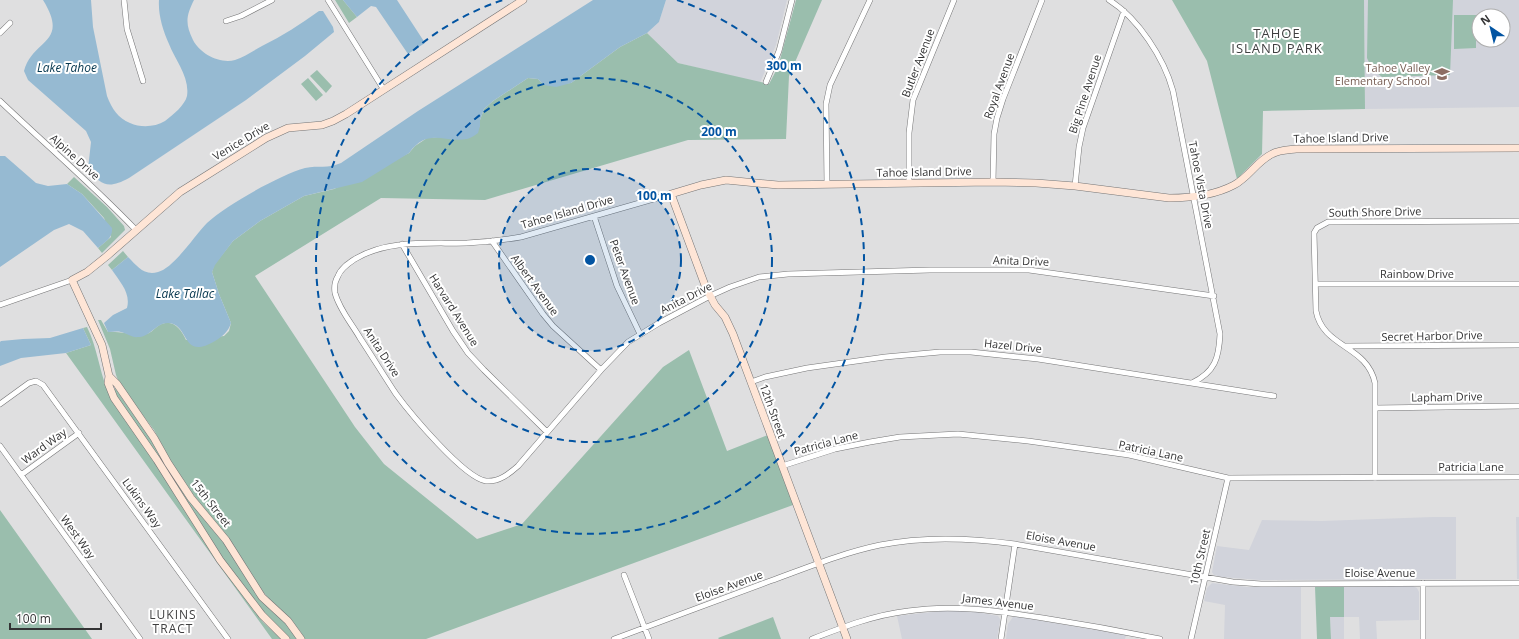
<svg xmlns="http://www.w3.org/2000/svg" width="1519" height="639" viewBox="0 0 1519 639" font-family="'Open Sans',sans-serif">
<rect width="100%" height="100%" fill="#dfdfe0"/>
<path fill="#d1d3db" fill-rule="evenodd" d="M666 0H787L776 45 760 83 678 63 647 33 659 22Z
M1364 0H1519V107L1365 109ZM1479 16H1503V40H1479Z
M1433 517H1456V579L1260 580 1222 577 1214 575 1212 572 1217 546 1249 550 1262 520 1322 521Z
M1516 517H1519V579H1517Z
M1212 583 1247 587H1301V639H1224L1225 605 1204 601 1207 588Z
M1411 585 1417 588 1419 592V620L1376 621 1377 639H1360L1359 617H1344V639H1331L1330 617H1344V587Z
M941 611H972L998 616 1000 619V622L997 639H902L897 616Z
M1013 617H1019L1126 635 1125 639H1006L1008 624Z"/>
<path fill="#9abead" d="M335 0H343L357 17 349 23Z
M796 0H822L789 76 786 139 688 140 485 200 381 198 255 276 355 427 384 464 477 539 522 524 663 367 689 350 727 451 768 435 793 505 426 639H305C294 619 274 607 261 589L228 537 195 497 171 462 154 430 120 385 116 375 110 349 98 320H101L108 332C121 331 132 336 145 334 150 334 154 329 158 326 172 317 181 329 186 340L224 336 229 331 231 323 219 294 212 272 214 265 233 241 260 221 304 196 334 189 409 153 415 146 427 138 439 137 456 139 480 126V120L484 109 493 101 528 78 538 79 544 85 571 83 620 47 647 33 678 63 769 84 778 67Z
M1172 0H1364L1365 109 1263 111 1262 154 1237 179 1207 61Z
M1368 0H1453L1450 75 1382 77 1372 69 1367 58Z
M1454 15H1476V48L1454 49Z
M317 70 332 86 326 93 310 76Z
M308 78 323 95 316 101 301 84Z
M74 177 107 207 124 226 125 230 102 253 98 248 111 237 104 218 82 194 67 184Z
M123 251 128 257 112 270 108 265Z
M87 327C97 347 99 369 107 389L222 566 263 622 281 639H272L66 353 91 345 83 328Z
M115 388 211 525 298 639H289L270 621 226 563 114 392Z
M0 510 92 639H0Z
M1315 587H1344V617H1330L1331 639H1317Z
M773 617 781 639H719L718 638Z"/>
<path fill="#96bad2" d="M43 0H91L93 27 107 96C112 109 118 118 130 123 141 128 155 127 165 121 173 115 185 105 187 96 190 77 175 60 169 44 163 30 158 15 159 0H194C186 16 185 24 193 40 200 54 220 64 235 60 244 57 253 51 262 46 282 36 301 24 319 11H323L333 27 334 32 305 56 246 100 129 178C109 189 101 186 88 169L91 142 86 131 28 80 24 71C33 38 70 44 43 0Z
M343 0H397L425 43 408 54 376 7 371 6 357 17Z
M593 0H666L659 22 647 33 620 47 571 83 556 87 544 85 538 79 528 78 493 101 484 109 480 120V126L478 133C475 135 471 138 467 139 443 143 428 127 409 153L362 182 304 196 260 221 233 241 215 265 212 272 219 294 231 323C228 332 223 336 215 341 181 361 190 325 169 323 156 322 151 337 138 337 133 338 126 333 121 332 117 331 112 332 108 332L104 323 113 315 127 308C131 293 120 282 112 270L128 257C137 266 144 276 158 272 174 268 195 235 207 223 226 205 280 175 305 168 319 165 327 169 341 163L418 111Z
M0 156H5L36 183 48 186 67 184 82 194 112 228C113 238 105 242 98 248L83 231 69 224 54 230 0 267Z
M83 328 91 345 66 353 21 358 0 366V342L1 341 23 339 50 338Z"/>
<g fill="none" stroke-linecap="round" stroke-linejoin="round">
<g stroke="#757576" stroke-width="6">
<path id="street" d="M124 0 127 29 143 81
M328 0 384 90
M1109 0C1138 18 1164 58 1173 91L1220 334C1219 358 1215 372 1192 383
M226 21 241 16 272 0
M0 33 10 23
M766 82 779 51 792 0
M0 101C45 144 93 185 136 230
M993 182 994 134 997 118 1003 99 1042 0
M909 183V133L913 100 954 0
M827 184 826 104 830 85 870 0
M1075 186 1079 147 1083 128 1124 11
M671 194 521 237C504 240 486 242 467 243 430 244 388 239 355 259 349 263 341 268 338 276 335 281 334 287 335 293 339 309 352 324 360 338 372 356 384 376 396 394 410 413 464 478 486 481 499 482 509 474 518 466L601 370 628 342 659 323 710 296 730 287 759 277 788 274 930 270H1029L1214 296
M594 216 617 286 640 334
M492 241 543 314 553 326 601 370
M402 244 453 331 468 353 484 370 547 432
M1316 284H1519
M0 305 72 280
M1346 346 1519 345
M751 382 765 377 807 368 885 357 940 352H971L1038 359 1274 396
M0 404 29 383 36 381 43 385 228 639
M1375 408 1519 406
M0 446 140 639
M782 466 835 449 870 442 900 437 958 434 1028 441 1129 455 1228 478 1519 477
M21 475 79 433
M1375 478V383C1367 345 1323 348 1316 311L1314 233 1317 228 1328 222 1519 221
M624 575 649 639
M1423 583V639
M614 639C666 620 718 600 770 581 806 568 842 553 880 545 924 536 971 538 1015 544L1233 582 1261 584 1519 583
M812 639C843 627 874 615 908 611 953 604 998 611 1043 618 1082 624 1121 631 1160 639
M1001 639 1015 544
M1191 639 1228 478"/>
</g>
<g stroke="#757576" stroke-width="8">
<path id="secondary" d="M109 376 117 384 154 438 168 463 191 498 226 540 262 597 288 621 301 639
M286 639 262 615 220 560 157 460 114 398 108 383 109 376 102 345 72 280 87 272 107 256 180 192 266 138 288 128 322 125 333 121 346 114 523 0
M847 639 733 334 725 317 715 305 706 288 671 194 701 185 726 180 778 185 993 182 1036 183 1075 186 1169 198C1190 198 1215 195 1234 185 1249 177 1257 161 1272 154 1279 150 1288 150 1296 149L1519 148"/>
</g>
<use href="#street" stroke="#fff" stroke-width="5"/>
<use href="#secondary" stroke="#fee5d6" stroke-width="7"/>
</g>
<circle cx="590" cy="260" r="91" fill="#0254a2" fill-opacity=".12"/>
<g fill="none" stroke="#0254a2" stroke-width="2" stroke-dasharray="7 5">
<circle cx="590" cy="260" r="91"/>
<circle cx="590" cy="260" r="182"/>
<path d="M677 0A274 274 0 1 1 503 0"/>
</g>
<defs>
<g id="school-bare" transform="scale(1.2)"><path d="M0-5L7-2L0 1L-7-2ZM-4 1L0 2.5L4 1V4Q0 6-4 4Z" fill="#8d6e63" stroke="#fff" stroke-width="2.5" paint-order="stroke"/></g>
</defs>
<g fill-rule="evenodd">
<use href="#school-bare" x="1442" y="74"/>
</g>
<g text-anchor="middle" stroke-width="4" stroke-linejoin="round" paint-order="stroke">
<g font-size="11" fill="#343435" stroke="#fff">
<text transform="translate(918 63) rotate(-69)" y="4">Butler Avenue</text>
<text transform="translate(999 86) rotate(-70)" y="4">Royal Avenue</text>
<text transform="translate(1085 94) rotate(-72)" y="4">Big Pine Avenue</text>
<text transform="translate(1341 138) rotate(-1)" y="4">Tahoe Island Drive</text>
<text transform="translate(241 141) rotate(-31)" y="4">Venice Drive</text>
<text transform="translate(75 157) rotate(42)" y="4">Alpine Drive</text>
<text transform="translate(924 172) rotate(-1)" y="4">Tahoe Island Drive</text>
<text transform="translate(1201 185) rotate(79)" y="4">Tahoe Vista Drive</text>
<text transform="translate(567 212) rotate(-16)" y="4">Tahoe Island Drive</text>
<text transform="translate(1375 212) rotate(-1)" y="4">South Shore Drive</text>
<text transform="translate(1021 261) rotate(2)" y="4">Anita Drive</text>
<text transform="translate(625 272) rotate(70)" y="4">Peter Avenue</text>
<text x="1417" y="278">Rainbow Drive</text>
<text transform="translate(535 285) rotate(54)" y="4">Albert Avenue</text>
<text transform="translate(686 298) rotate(-27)" y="4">Anita Drive</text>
<text transform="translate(454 310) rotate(58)" y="4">Harvard Avenue</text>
<text transform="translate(1432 336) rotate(-1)" y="4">Secret Harbor Drive</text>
<text transform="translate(1013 346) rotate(6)" y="4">Hazel Drive</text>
<text transform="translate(382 352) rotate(57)" y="4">Anita Drive</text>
<text transform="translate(1447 397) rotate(-1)" y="4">Lapham Drive</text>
<text transform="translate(773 411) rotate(70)" y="4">12th Street</text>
<text transform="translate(826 443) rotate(-15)" y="4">Patricia Lane</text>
<text transform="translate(44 446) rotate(-36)" y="4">Ward Way</text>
<text transform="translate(1151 451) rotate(12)" y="4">Patricia Lane</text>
<text x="1471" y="471">Patricia Lane</text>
<text transform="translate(142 503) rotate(54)" y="4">Lukins Way</text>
<text transform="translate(211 503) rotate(52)" y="4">15th Street</text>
<text transform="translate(78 537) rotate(54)" y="4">West Way</text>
<text transform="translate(1061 541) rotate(10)" y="4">Eloise Avenue</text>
<text transform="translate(1200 557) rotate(-77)" y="4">10th Street</text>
<text x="1380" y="577">Eloise Avenue</text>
<text transform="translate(729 586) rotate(-20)" y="4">Eloise Avenue</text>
<text transform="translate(998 602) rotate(7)" y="4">James Avenue</text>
</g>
<g font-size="11" fill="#785e54" stroke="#fff" text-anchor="end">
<text x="1430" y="72">Tahoe Valley<tspan x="1430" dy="13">Elementary School</tspan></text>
</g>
<g font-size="12" font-style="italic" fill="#05364e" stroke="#fff">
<text x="67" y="72">Lake Tahoe</text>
<text x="185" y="298">Lake Tallac</text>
</g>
<g font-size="12" letter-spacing="1" fill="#3f3f40" stroke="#fff">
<text x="173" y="619">LUKINS<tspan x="173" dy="14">TRACT</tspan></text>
</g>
<g font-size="13" letter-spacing="1" fill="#3f3f40" stroke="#fff">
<text x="1277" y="38">TAHOE<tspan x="1277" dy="15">ISLAND PARK</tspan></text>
</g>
</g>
<circle cx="590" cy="260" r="6" fill="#0254a2" stroke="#fff" stroke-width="2"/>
<g font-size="12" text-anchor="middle" font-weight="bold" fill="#0254a2" stroke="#fff" stroke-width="4" stroke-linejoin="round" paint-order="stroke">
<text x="784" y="70">300 m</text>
<text x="719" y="136">200 m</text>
<text x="654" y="200">100 m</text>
</g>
<g transform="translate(1491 28) rotate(325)"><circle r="19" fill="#ffffff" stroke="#aeaeae"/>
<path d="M0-3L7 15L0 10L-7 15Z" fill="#0254a2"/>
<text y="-6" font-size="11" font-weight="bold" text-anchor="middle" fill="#343435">N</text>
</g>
<path d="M10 623v6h91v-6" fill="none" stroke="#343435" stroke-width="2"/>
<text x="16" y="623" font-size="12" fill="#343435" stroke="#ffffff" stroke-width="3" paint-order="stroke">100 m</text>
</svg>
